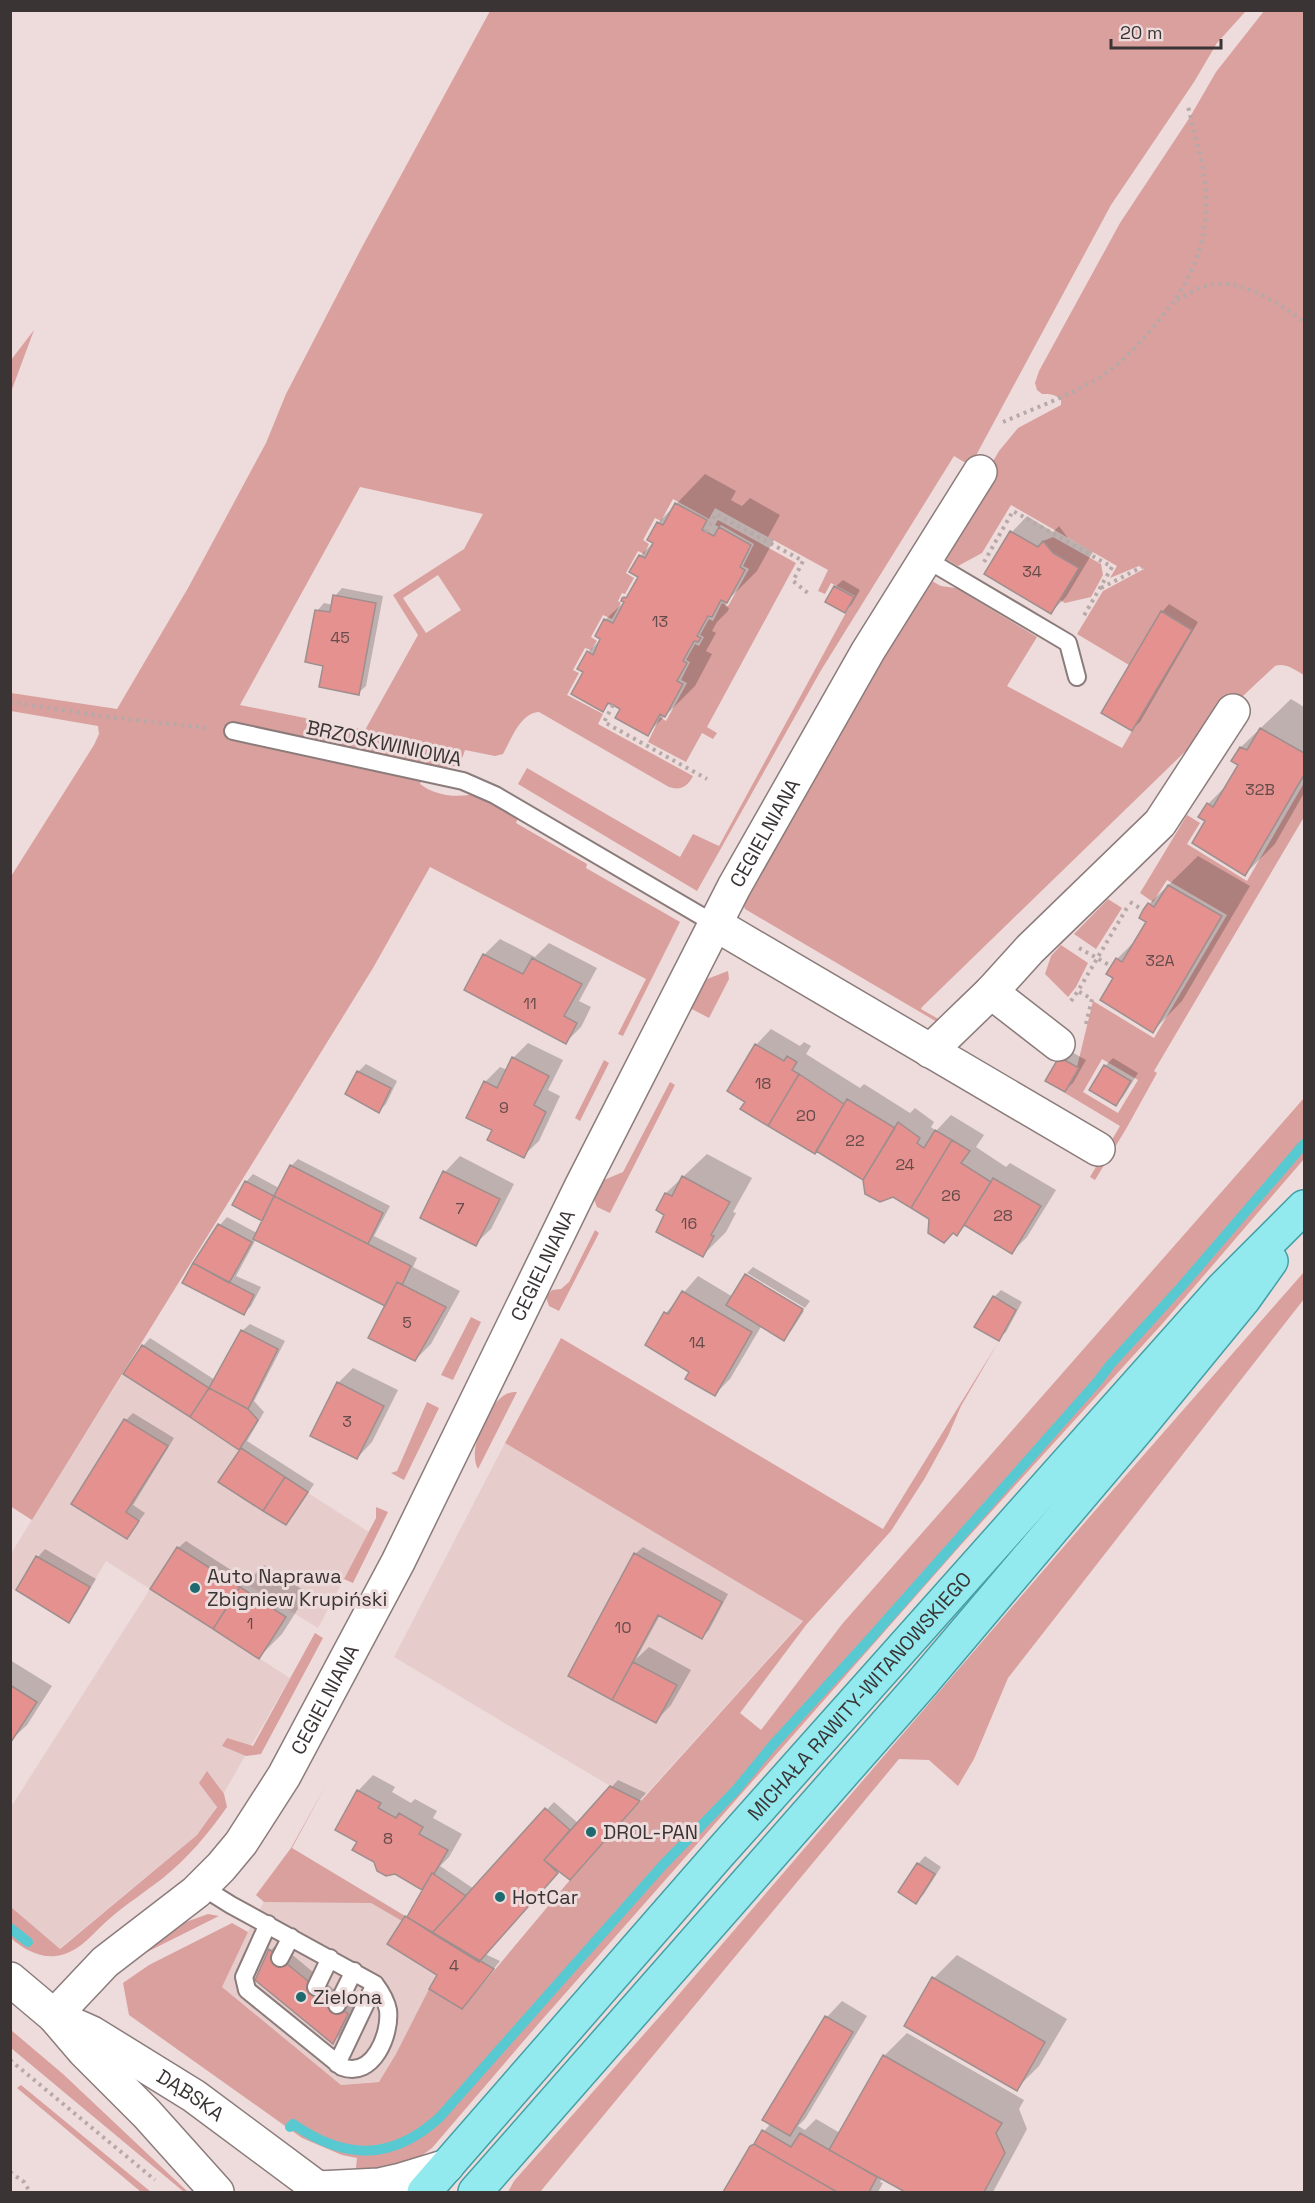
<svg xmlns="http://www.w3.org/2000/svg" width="1315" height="2203" viewBox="0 0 1315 2203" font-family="'Space Grotesk',sans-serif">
<rect width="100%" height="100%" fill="#eddcdb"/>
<path fill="#e6cdcc" d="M123 1374 369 1532 318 1628 243 1582 213 1629 290 1678 206 1824 197 1835 59 1949 11 1907V1807L150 1589 106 1561 69 1623 11 1588 10 1555Z
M505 1443 803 1620 640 1801 610 1786 394 1657Z
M292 1848 494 1969 462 2009 396 2080 341 2085 219 1987Z"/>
<path fill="#d9a09e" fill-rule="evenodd" d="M490 11H1246L1217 43 1194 82 1111 205 973 461 969 465 954 456 820 672 697 891 518 784 527 768 680 857 693 834 719 846 855 596 831 583 825 594 818 591 828 570 715 508 709 519 673 499 661 521 655 518 643 540 649 544 644 554 638 551 626 573 634 578 625 594 622 593 618 601 621 603 612 619 603 615 591 637 597 641 591 650 585 648 573 670 579 673 567 695 603 714 598 724 693 776C688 786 681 791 669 787L539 712C520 713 511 740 503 754L495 756 465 750C459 770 455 765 438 769 433 770 428 774 423 776L420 784C439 798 462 798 484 792L518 817 516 823 587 864 586 868 680 922 623 1036 618 1034 646 979 430 867 373 968 32 1520 10 1506V878L94 745 99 734 98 726 11 711V693L117 709 188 588 266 443 286 394 361 249ZM360 487 483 514 464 549 393 595 418 635 365 730 240 705ZM438 575 461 610 426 633 403 598Z
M1264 11H1304V675C1295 670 1285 662 1275 666L1229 709 922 1007 921 1009 942 1021 937 1022 745 909 743 904 876 670 932 581 941 586 956 588 1037 637 1007 686 1122 748 1191 630 1161 611 1129 665 1077 634 1103 591 1144 569 1139 566 1110 578 1117 566 1011 505 982 553 958 566 946 559 994 482 985 475 999 451 1018 428 1061 405V400C1055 394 1050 394 1042 394L1037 390 1035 383 1039 371 1120 223 1190 117 1216 72Z
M34 330 11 392V360Z
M718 520 796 563 707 727 717 733 713 739 702 733 686 762 648 742 660 717 666 721 687 683 681 680 690 662 686 660 695 644 699 646 704 637 700 635 709 619 713 621 722 603 728 606 749 569 743 566 754 544 721 525 719 527 715 525Z
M1053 537 1101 564 1103 575 1091 597 1065 603 1060 600 1079 568 1053 553 1043 541Z
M1304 783V817L1154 1071 1157 1073 1126 1129 1095 1180 1090 1177 1120 1126 1065 1093 1079 1069 1077 1067 1093 1001 1154 1038 1227 915 1167 880 1153 902 1140 893 1187 815 1200 823 1187 844 1247 881ZM1102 1059 1138 1080 1118 1113 1083 1092Z
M1108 899 1122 908 1096 949 1074 934Z
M1061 945 1088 963 1076 987 1068 997 1045 974 1051 956Z
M728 971 729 979 709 1018 690 1008 707 979Z
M604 1060 609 1063 580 1121 575 1118Z
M670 1082 675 1085 610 1213 597 1207 594 1199 604 1180 623 1172Z
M1304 1098V1159L1163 1323 960 1546 540 2022 432 2148 417 2159 375 2171 356 2168 357 2158 342 2155 302 2138 129 2015 123 1983 149 1965 232 1923 248 1932 222 1987 341 2085 379 2082 396 2054 429 1989 462 2009 570 1880 803 1621 505 1443 561 1338 883 1529 999 1341 961 1406 948 1436 925 1478 891 1531 806 1625 740 1713 761 1730 843 1623Z
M595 1230 599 1233 559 1311 549 1306 546 1297 552 1290 561 1289 569 1282Z
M1304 1272V1299L1008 1678 974 1759 958 1786 929 1760 899 1759 540 2192H508L514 2181 668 2007 1092 1514Z
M471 1317 481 1322 453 1380 441 1375Z
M517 1392 478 1469C467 1451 487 1407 503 1396 507 1393 512 1392 517 1392Z
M427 1402 439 1408 404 1480 391 1473 397 1471Z
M376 1507 388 1512 353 1583 344 1579 376 1518Z
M315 1633 323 1638 261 1754 246 1756 222 1746 227 1738 253 1746Z
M207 1771 224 1794 227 1807C208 1834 188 1858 163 1878 145 1892 125 1905 108 1920 92 1934 79 1953 56 1956 39 1958 23 1949 11 1938V1907L60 1949 197 1835 217 1807 199 1783Z
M326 1785 292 1848 405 1916 402 1921 371 1903 264 1902 256 1895 291 1848Z
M208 1914 219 1916 143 1954 186 1922Z
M11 2030 63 2074 188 2192H184L11 2048Z
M21 2085 151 2192H141L17 2088Z"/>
<path fill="#0003" d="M705 474 736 491 731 500 736 503 742 506 750 498 780 515 768 537 774 540 757 571 730 598 725 606 729 608 728 611 717 622 712 631 716 633 706 651 712 654 695 686 647 734 622 709 610 703 603 710 585 672 588 652 602 638 597 636 606 619 625 601 640 577 631 572 640 556 654 542 658 523Z
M1027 516 1053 532 1059 526 1068 538 1093 552 1066 597 1051 612 986 574 1012 532Z
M843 580 860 590 852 604 845 611 835 587Z
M342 588 383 596 366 686 358 693 325 665 317 611 324 603 333 605 335 596Z
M1169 604 1198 622 1140 722 1132 729 1103 712 1162 612Z
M1291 699 1304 707V793L1275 844 1245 874 1207 821 1208 804 1230 782 1240 764 1241 747Z
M1198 856 1250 886 1182 1001 1153 1031 1115 978 1117 959 1139 937 1148 922 1149 904Z
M500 939 535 957 549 943 597 968 579 1001 591 1007 581 1027 566 1042 466 990 484 955Z
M771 1029 800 1046 804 1042 811 1046 806 1054 860 1088 864 1084 910 1113 915 1108 934 1122 931 1127 936 1131 951 1115 984 1135 976 1147 1006 1167 1010 1163 1056 1190 1027 1237 1012 1252 966 1225 957 1234 865 1179 747 1101 756 1045Z
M528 1043 563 1060 548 1090 560 1096 539 1141 523 1156 494 1130 485 1082 500 1067 507 1070 513 1058Z
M1068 1050 1086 1060 1073 1083 1065 1090 1047 1080Z
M1113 1058 1138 1073 1123 1097 1115 1104 1091 1089 1105 1066Z
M366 1064 397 1081 386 1104 379 1111 347 1094 358 1072Z
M707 1154 752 1178 733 1212 736 1213 726 1232 703 1255 666 1215 658 1210 666 1193Z
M460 1156 514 1184 491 1229 475 1244 422 1217 445 1172Z
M298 1159 390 1206 374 1236 417 1258 413 1267 460 1291 431 1344 415 1360 387 1305 256 1239 236 1276 261 1287 251 1306 244 1313 184 1283 220 1225 227 1217 257 1233 264 1220 246 1182 253 1174 279 1188 291 1166Z
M753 1267 810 1301 805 1308 747 1273Z
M698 1276 733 1297 746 1276 804 1311 791 1331 784 1339 762 1325 730 1379 715 1394 692 1371 666 1313Z
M1001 1290 1022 1302 1006 1332 998 1339 994 1297Z
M250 1324 285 1341 254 1401 264 1412 247 1441 314 1484 293 1516 286 1523 241 1449 125 1374 143 1346 150 1338 215 1380 242 1331Z
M353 1368 398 1390 372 1442 357 1458 338 1383Z
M133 1413 174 1438 133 1505 145 1513 127 1537 73 1503 126 1420Z
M186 1541 248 1581 264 1565 308 1593 282 1634 259 1657 178 1548Z
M643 1547 728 1594 709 1630 702 1637 660 1615 636 1659 649 1647 691 1670 671 1705 656 1721 570 1675 635 1554Z
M45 1549 96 1579 76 1613 68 1621 18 1590 38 1557Z
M10 1660 52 1686 27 1725 11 1740Z
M373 1775 395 1787 392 1792 411 1803 415 1799 437 1811 433 1818 462 1834 449 1857 440 1866 474 1889 554 1802 578 1823 618 1780 646 1793 578 1871H558L485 1954 500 1961 469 2000 439 1974 406 1917 412 1911 424 1889 375 1861 359 1842 358 1791Z
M925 1856 941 1867 924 1894 916 1902 918 1864Z
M278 1943 354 2006 340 2035 333 2042 257 1979 271 1950Z
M957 1955 1067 2019 1039 2066 1016 2089 934 1978Z
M842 2001 867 2016 805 2119 798 2126 805 2130 816 2119 840 2133 884 2056 907 2033 1024 2100 1019 2109 1027 2129 993 2192H909L882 2178 880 2182 883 2183 878 2192H725L751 2147 771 2123 765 2119 827 2017Z"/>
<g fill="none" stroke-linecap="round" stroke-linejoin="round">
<path stroke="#59c9d1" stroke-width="10" d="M10 1928 28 1942
M290 2127 293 2124C345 2160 391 2161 439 2118L662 1866 736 1790 772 1746 869 1640 1098 1381 1110 1365 1181 1287 1304 1144"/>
</g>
<path fill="#e5918f" stroke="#9e8f8e" stroke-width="1.5" d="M675 503 707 520 702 530 714 536 719 527 751 545 740 567 745 570 727 603 721 600 712 617 708 616 697 636 701 638 698 642 694 641 683 661 687 663 677 681 683 684 665 717 660 714 648 736 615 718 620 709 613 705 608 703 603 712 571 694 583 672 577 669 587 651 593 655 600 639 595 636 604 619 613 623 624 602 621 601 622 598 624 597 626 598 638 577 629 572 639 555 645 558 653 543 647 540 657 522 663 525Z
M1010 531 1038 547 1043 541 1053 553 1079 568 1051 614 984 574Z
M834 586 854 597 845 613 825 602Z
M333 595 376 603 359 695 319 687 323 666 305 662 315 610 330 612Z
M1161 611 1192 630 1132 731 1101 713Z
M1260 728 1304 753V775L1245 876 1192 843 1205 821 1198 817 1207 803 1213 807 1238 765 1231 761 1240 747 1247 750Z
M1168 885 1222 916 1153 1033 1100 1000 1113 978 1106 974 1116 958 1122 962 1146 922 1139 918 1143 910 1148 903 1154 907Z
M483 954 523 974 532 958 582 984 564 1016 577 1023 566 1044 464 990Z
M755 1044 784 1061 787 1056 797 1062 792 1070 799 1074 768 1126 740 1109 745 1102 727 1091Z
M512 1057 549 1076 534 1105 546 1112 524 1158 487 1140 492 1130 466 1118 484 1081 497 1088Z
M1059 1057 1079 1068 1065 1092 1045 1081Z
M1104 1065 1131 1081 1116 1106 1089 1090Z
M357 1071 391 1088 379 1113 345 1094Z
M799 1074 844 1104 815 1154 768 1126Z
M847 1099 895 1128 863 1180 816 1151Z
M898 1122 920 1138 917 1143 924 1148 935 1130 952 1140 911 1208 893 1197 880 1202 865 1194 863 1180Z
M952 1140 970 1151 961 1163 991 1182 957 1236 953 1233 944 1243 928 1233 929 1219 911 1208Z
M290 1165 383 1213 368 1244 274 1196Z
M443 1171 500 1199 476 1246 420 1218Z
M682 1176 730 1202 711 1235 714 1236 703 1257 656 1232 664 1215 656 1210 665 1193 672 1196Z
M993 1178 1041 1206 1012 1254 964 1225Z
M245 1181 274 1196 262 1221 232 1205Z
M274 1196 411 1266 402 1285 397 1282 385 1306 253 1239Z
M218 1224 252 1242 229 1283 193 1263Z
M193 1263 254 1295 244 1315 182 1283Z
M745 1274 803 1309 784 1341 726 1305Z
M397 1282 446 1307 415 1361 368 1338Z
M682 1291 752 1332 715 1396 685 1379 689 1372 645 1345 664 1312 668 1314Z
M993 1296 1016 1310 999 1341 974 1327Z
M241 1330 278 1349 248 1409 209 1388Z
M142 1345 209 1388 190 1417 123 1374Z
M337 1382 384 1406 357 1459 310 1436Z
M209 1388 248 1409 258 1420 239 1450 190 1417Z
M124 1419 168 1446 126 1512 139 1521 127 1539 71 1504Z
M241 1448 285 1477 263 1511 218 1482Z
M285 1477 308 1492 286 1525 263 1511Z
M177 1547 240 1587 213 1629 150 1589Z
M634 1553 722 1602 702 1639 658 1615 612 1700 568 1676Z
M36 1556 90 1587 69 1623 16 1590Z
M240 1587 286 1617 259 1659 213 1629Z
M633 1662 677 1685 656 1723 612 1700Z
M10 1685 37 1702 11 1742H10Z
M610 1786 640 1801 570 1880 544 1860Z
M357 1790 381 1803 378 1808 396 1818 399 1813 423 1827 419 1834 448 1850 434 1874 432 1873 422 1890 395 1874 386 1876 377 1871 374 1862 352 1850 357 1842 335 1830Z
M545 1808 570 1830 544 1860 558 1873 479 1962 432 1933Z
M917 1863 935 1874 916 1904 898 1892Z
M432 1873 466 1896 432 1933 407 1917Z
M405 1916 494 1969 462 2009 429 1989 437 1975 387 1944Z
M269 1949 348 2014 333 2044 255 1980Z
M932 1977 1045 2042 1017 2091 904 2026Z
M825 2016 853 2032 790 2136 762 2120Z
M883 2055 1002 2123 996 2133 1005 2153 984 2192H905L829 2150Z
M762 2130 791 2147 800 2133 877 2177 869 2192H837L754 2144Z
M754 2144 837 2192H723L750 2146Z"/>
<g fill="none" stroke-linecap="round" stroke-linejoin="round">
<g stroke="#8b7c7b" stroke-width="20">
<path id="service" d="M926 559 1068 643 1077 677
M233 731 463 781 495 795 715 924
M206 1883 215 1895 231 1905 375 1984C381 1992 386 2000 388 2010 391 2034 373 2079 342 2067L247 1990 244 1977 268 1924
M280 1958 291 1937
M316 1987 330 1958
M337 2005 354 1971
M337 2064 375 1984"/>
</g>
<g stroke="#8b7c7b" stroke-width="36">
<g id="minor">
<path d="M715 924 1098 1149"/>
<path d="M991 992 1058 1044"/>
<path d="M930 1051 991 992 1030 949 1160 823 1233 711"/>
<path id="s1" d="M54 2016 105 1962 196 1892 221 1867 241 1843 284 1776 398 1562 581 1187 734 887 868 651 980 472"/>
</g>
</g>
<g stroke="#8b7c7b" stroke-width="36">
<g id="tertiary">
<path d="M10 1979 54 2016 84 2051 147 2114 217 2192"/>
<path id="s2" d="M54 2016 92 2033 194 2096 323 2192"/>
<path d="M318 2188 379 2185 401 2180 447 2166"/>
</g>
</g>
<g stroke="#44a0a6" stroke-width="36">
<g id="primary">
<path id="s3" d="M424 2192 718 1855 1223 1288 1304 1207"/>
<path d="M475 2192 923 1682 1139 1427 1244 1299 1271 1261"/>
</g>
</g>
<path stroke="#b7a9a8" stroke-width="4" stroke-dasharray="3 4.5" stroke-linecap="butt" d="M1177 300C1189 293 1201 286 1216 284 1245 281 1282 305 1304 322
M1003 422C1037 407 1075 394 1106 373 1123 362 1136 347 1149 332 1184 292 1206 256 1206 201 1206 168 1195 138 1188 106
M706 532 716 514 803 561 793 581 809 594
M984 562 1013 511 1112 567 1082 619
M1101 588 1142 567
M10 702 108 717 208 728
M613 705 604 722 707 779
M1130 902 1143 910
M1079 948 1111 966
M1071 1001 1078 991
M1086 1024 1092 999 1078 991 1128 906
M10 2060 155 2180
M10 2172 24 2182 30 2192"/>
<use href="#service" stroke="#fff" stroke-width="16"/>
<use href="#minor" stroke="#fff" stroke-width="33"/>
<use href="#tertiary" stroke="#fff" stroke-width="33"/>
<use href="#primary" stroke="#92e9ee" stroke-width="33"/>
</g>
<g fill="#1e6a6f" stroke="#eddcdb" stroke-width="2">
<circle cx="195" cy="1588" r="6"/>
<circle cx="591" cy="1832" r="6"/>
<circle cx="500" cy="1897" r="6"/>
<circle cx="301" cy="1997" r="6"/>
</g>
<g text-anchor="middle" stroke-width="6" stroke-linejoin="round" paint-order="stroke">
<g font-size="16" fill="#664b4b">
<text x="1032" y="577">34</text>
<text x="660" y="627">13</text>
<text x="340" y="643">45</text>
<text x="1260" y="795">32B</text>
<text x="1160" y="966">32A</text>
<text x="530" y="1009">11</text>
<text x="763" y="1089">18</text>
<text x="504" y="1113">9</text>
<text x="806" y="1121">20</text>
<text x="855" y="1146">22</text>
<text x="905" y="1170">24</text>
<text x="951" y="1201">26</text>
<text x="460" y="1214">7</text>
<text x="1003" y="1221">28</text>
<text x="689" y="1229">16</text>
<text x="407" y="1328">5</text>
<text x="697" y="1348">14</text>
<text x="347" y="1427">3</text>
<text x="250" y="1629">1</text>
<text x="623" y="1633">10</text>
<text x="388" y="1844">8</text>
<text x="454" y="1971">4</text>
</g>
<g font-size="20" fill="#3b3434" stroke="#eddcdb">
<text transform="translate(384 743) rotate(12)" y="7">BRZOSKWINIOWA</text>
<text dy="7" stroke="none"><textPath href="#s1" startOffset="1394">CEGIELNIANA</textPath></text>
<text dy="7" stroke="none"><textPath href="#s1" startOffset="908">CEGIELNIANA</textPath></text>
<text dy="7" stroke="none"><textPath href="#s3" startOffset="660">MICHAŁA RAWITY-WITANOWSKIEGO</textPath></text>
<text dy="7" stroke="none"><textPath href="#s1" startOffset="422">CEGIELNIANA</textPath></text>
<text dy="7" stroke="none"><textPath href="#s2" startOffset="158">DĄBSKA</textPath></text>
</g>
<g font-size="20" fill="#3b3434" stroke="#eddcdb" text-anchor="start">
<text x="207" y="1583">Auto Naprawa<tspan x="207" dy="23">Zbigniew Krupiński</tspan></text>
<text x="603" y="1839">DROL-PAN</text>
<text x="512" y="1904">HotCar</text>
<text x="313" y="2004">Zielona</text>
</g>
</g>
<rect width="1315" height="2203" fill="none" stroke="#3b3434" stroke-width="24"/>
<path d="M1111 39v9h110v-9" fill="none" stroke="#3b3434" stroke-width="3"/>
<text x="1120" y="39" font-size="18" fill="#3b3434" stroke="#eddcdb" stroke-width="4.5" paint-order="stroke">20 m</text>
</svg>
